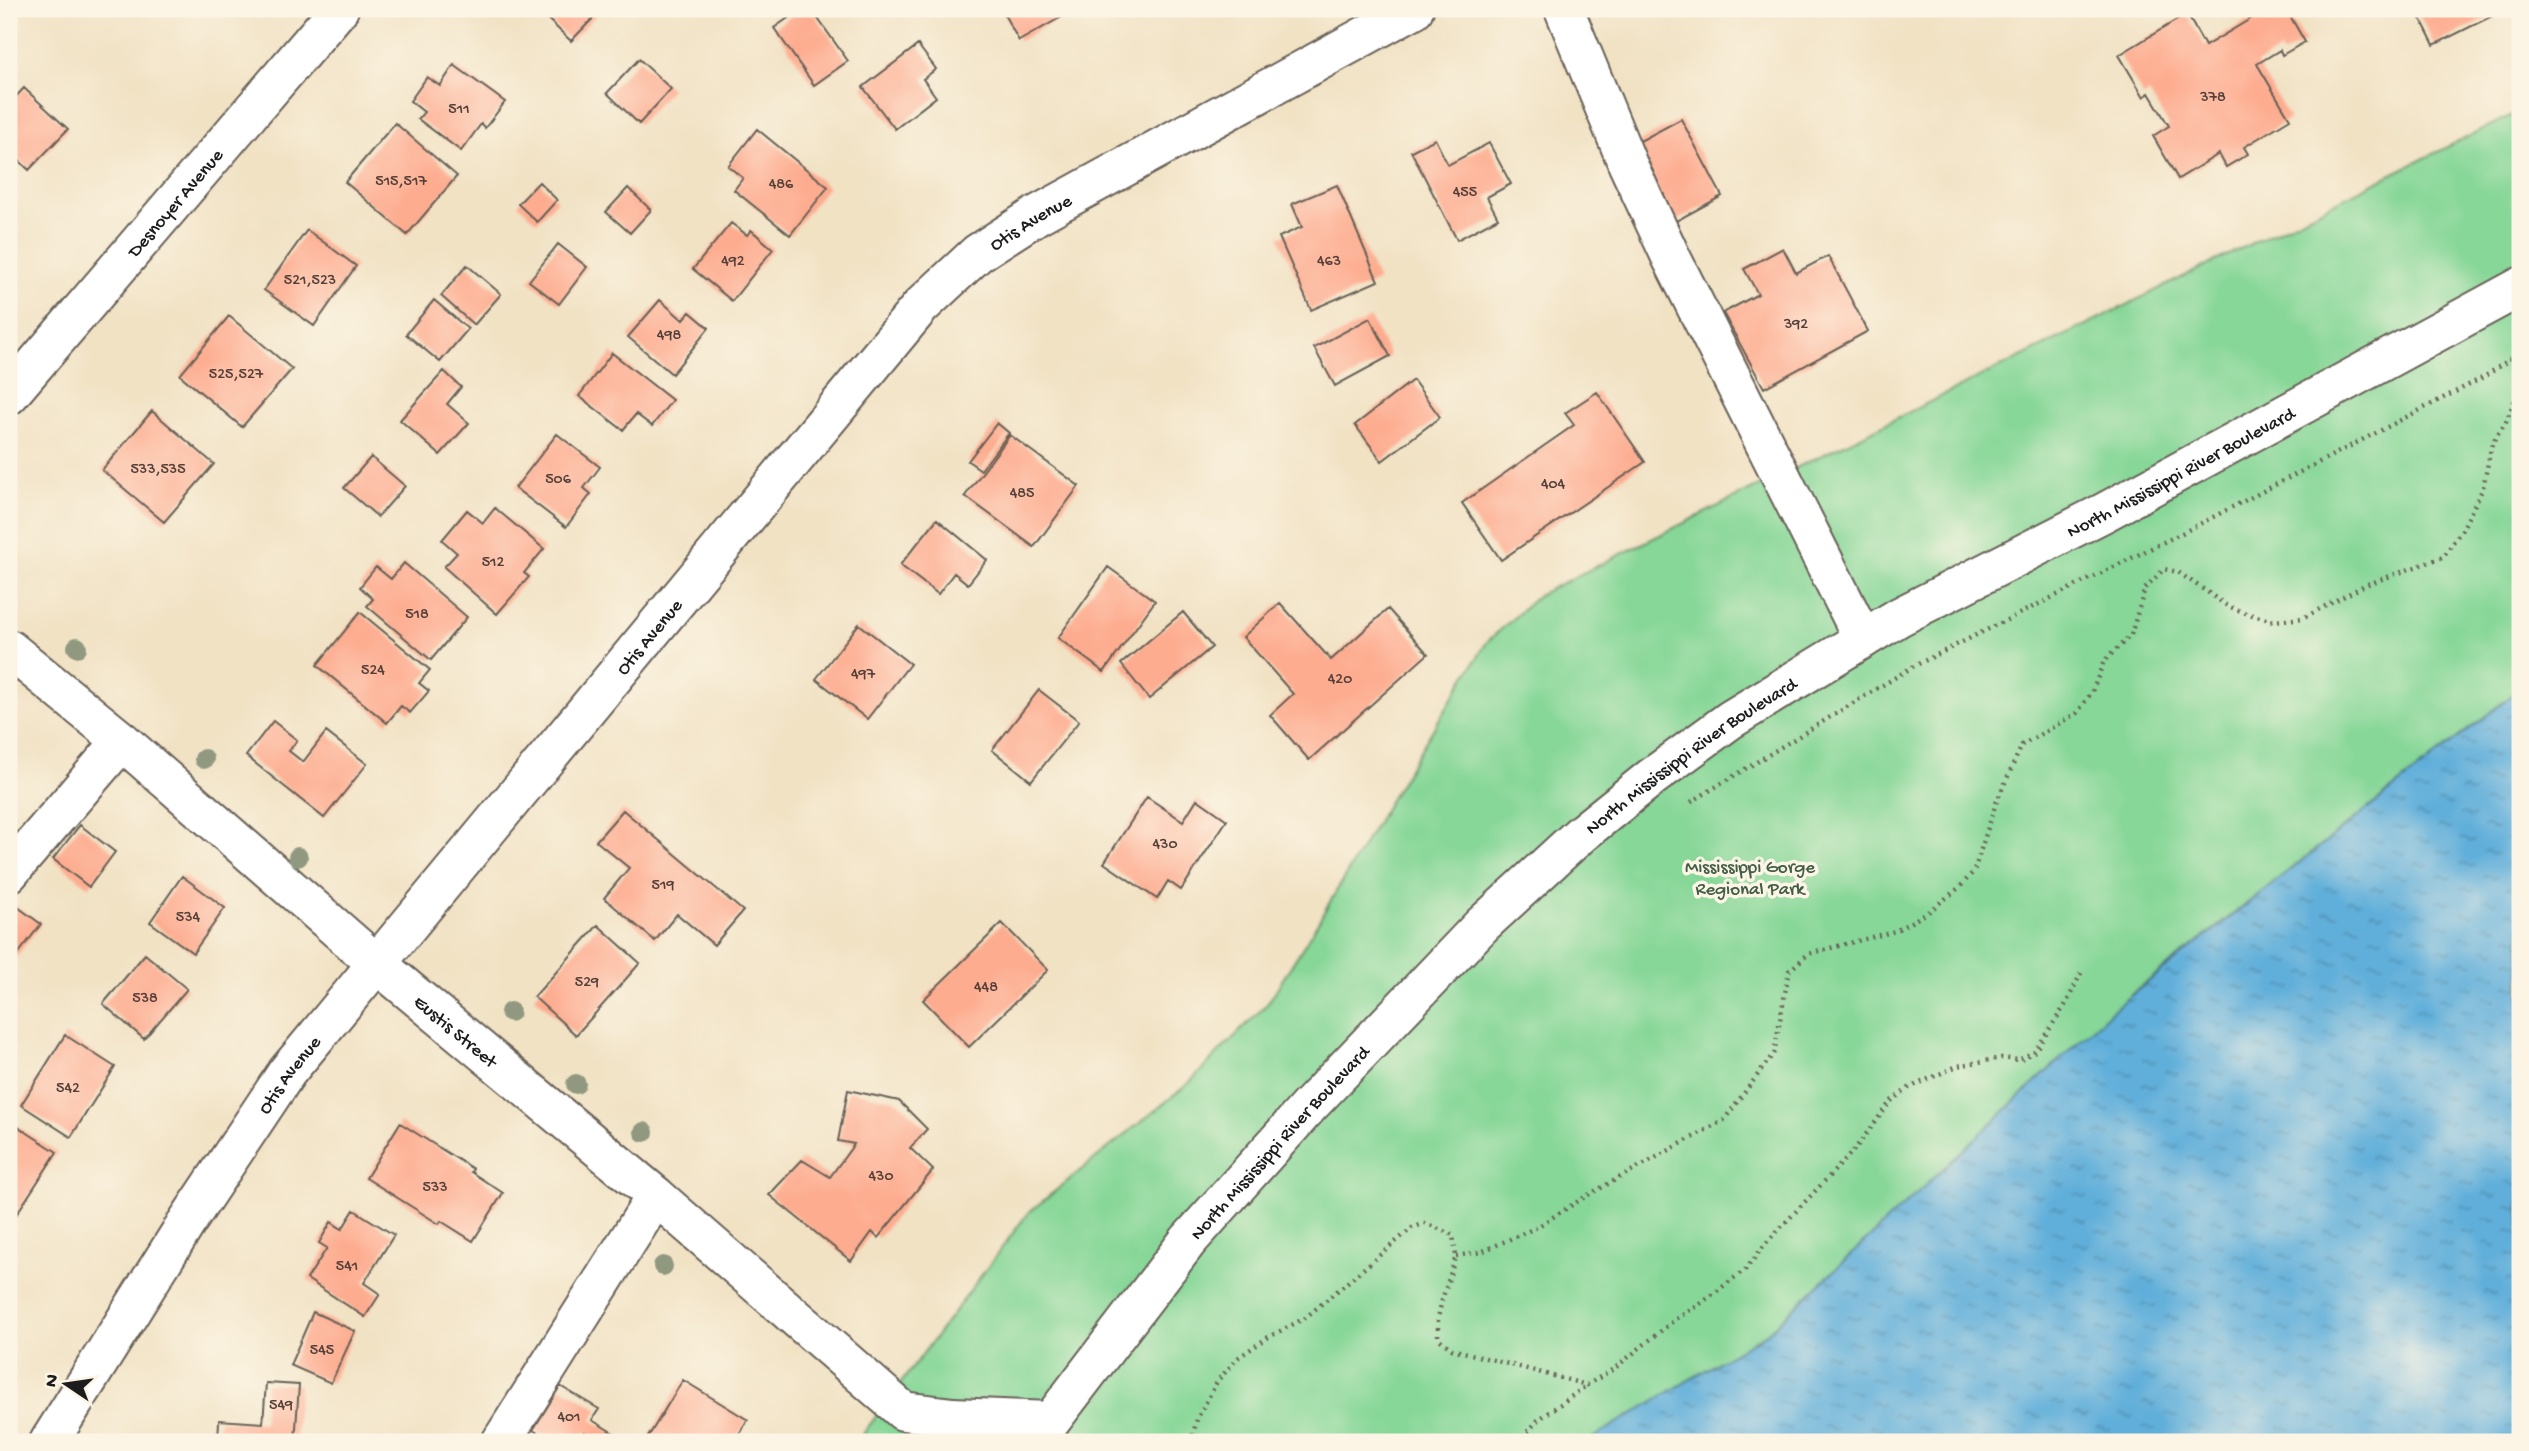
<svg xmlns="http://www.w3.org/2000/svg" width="2529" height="1451" viewBox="0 0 2529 1451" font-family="'Gochi Hand',sans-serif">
<defs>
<pattern id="water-ripples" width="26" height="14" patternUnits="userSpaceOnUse" patternTransform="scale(1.75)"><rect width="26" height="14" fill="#60afda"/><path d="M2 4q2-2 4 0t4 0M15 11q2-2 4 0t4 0" fill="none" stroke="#4e8eb0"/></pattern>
</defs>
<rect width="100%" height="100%" fill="#fcf5e5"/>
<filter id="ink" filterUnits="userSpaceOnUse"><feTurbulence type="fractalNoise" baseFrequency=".0143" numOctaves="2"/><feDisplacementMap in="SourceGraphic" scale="14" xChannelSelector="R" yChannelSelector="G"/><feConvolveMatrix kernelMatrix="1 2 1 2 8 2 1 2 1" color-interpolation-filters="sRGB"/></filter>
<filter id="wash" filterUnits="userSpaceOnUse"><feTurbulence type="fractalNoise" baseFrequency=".00686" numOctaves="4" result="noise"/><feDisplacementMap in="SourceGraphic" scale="28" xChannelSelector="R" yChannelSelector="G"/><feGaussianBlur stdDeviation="1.57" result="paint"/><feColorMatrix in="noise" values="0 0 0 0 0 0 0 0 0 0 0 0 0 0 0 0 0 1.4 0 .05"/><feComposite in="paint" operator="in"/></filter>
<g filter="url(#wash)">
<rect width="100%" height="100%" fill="#f1e2c4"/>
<path fill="#87d798" stroke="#527a5a" stroke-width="2" d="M2520 111V689L2133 993 1767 1333 1586 1442H857L1028 1213 1188 1084 1268 1003 1314 929 1403 778 1487 642 1540 594Z"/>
<path fill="url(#water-ripples)" stroke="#3e667b" stroke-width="2" d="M2520 689V1442H1586L1767 1333 2115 1008Z"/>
<g id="blocks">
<path fill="#fdac8f" d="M537 9H602L571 41Z
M801 9H811L848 61 814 85 774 28Z
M1001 9H1070L1072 11 1019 41Z
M2253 9H2286L2305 42 2282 55 2280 50 2257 64 2290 119 2244 147 2248 154 2226 167 2219 154 2178 179 2153 136 2169 126 2149 93 2144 97 2119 55 2187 14 2205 46 2257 15Z
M2416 9H2506L2434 45Z
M918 45 936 69 923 79 936 97 895 129 863 87Z
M639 59 671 89 639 124 607 93Z
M454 65 505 102 485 128 481 124 461 151 418 119 424 112 410 101 427 77 440 86Z
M24 88 68 129 29 170 9 151V104Z
M1681 119 1722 196 1667 226 1625 149Z
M395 123 457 176 407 235 345 182Z
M757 129 828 187 790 235 734 190 743 178 728 166Z
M1435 139 1448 165 1489 143 1511 184 1487 197 1498 218 1457 240 1411 151Z
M539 182 557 200 537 222 518 204Z
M1337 185 1378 281 1311 310 1279 237 1302 227 1292 204Z
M628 188 651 210 630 233 606 212Z
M731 223 747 235 751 230 773 249 732 301 693 269Z
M307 230 356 266 314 326 264 290Z
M558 244 587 267 559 304 529 281Z
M1783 248 1796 273 1828 256 1868 331 1764 388 1723 313 1758 294 1744 269Z
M467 265 501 294 474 325 441 296Z
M434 300 468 329 440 362 406 334Z
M660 300 683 320 690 312 709 328 672 374 628 337Z
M229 316 292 369 242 427 180 375Z
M1370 318 1390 356 1335 386 1314 348Z
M612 353 672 400 652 426 636 414 623 430 579 396Z
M444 371 461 387 447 404 469 423 440 455 400 420Z
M1413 380 1440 417 1382 461 1355 425Z
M1597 392 1645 462 1501 560 1462 503 1574 425 1565 413Z
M152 411 214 464 164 522 102 470Z
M997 423 1009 433 981 470 968 461Z
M557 434 600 467 584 488 591 494 566 527 515 488Z
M1010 435 1079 486 1034 547 965 496Z
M371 457 405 486 378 517 344 488Z
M495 508 544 549 524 573 529 577 497 614 444 567 457 553 442 540 467 510 483 523Z
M937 519 987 560 968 584 954 573 938 594 900 565Z
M404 563 467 617 431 660 367 606 373 599 360 587 376 567 391 579Z
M1108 567 1155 601 1104 672 1058 638Z
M1280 603 1331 660 1388 609 1428 654 1309 760 1270 715 1293 694 1243 637Z
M360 612 430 670 419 683 429 691 410 713 401 706 387 723 317 665Z
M1183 612 1212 647 1149 699 1121 664Z
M859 624 910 664 867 719 816 679Z
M1039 690 1079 721 1031 781 992 750Z
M273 721 297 740 289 751 303 762 326 732 367 764 324 818 246 756Z
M1147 797 1183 821 1197 799 1227 820 1181 890 1168 881 1157 899 1104 863Z
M623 810 743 911 714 945 677 914 655 941 604 898 629 868 596 841Z
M80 825 115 852 89 887 53 859Z
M182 876 225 908 193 953 150 922Z
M11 902 41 924 12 962 9 959V906Z
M1002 923 1048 970 969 1047 923 1000Z
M598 925 640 963 576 1035 534 997Z
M145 954 187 989 144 1039 103 1004Z
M65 1035 115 1067 71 1137 21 1105Z
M848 1090 899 1101 927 1129 910 1148 933 1170 878 1238 872 1232 851 1261 769 1195 802 1160 830 1177 854 1144 838 1141Z
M9 1121 57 1152 14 1218 9 1214Z
M400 1123 473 1169 471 1172 503 1193 473 1241 441 1221 439 1224 366 1178Z
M354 1210 394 1235 364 1283 380 1294 365 1317 307 1279 327 1248 319 1243 331 1222 342 1229Z
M313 1312 355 1331 331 1383 290 1365Z
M683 1380 748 1420 734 1442H645Z
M266 1383 299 1385 295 1442H218L219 1420 263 1423Z
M560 1386 599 1409 592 1420 628 1442H602L584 1432 578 1442H553L533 1430Z"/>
</g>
</g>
<g filter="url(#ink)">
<use href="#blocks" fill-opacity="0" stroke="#676157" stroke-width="2"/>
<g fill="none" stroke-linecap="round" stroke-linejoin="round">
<g stroke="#676157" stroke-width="42">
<g id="minor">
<path d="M1564 9 1628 165 1671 257 1863 639"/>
<path id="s1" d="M9 395 339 9"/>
<path id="s2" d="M9 649 122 741 376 963 656 1196 903 1411 953 1417 1050 1421"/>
<path d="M9 873 122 741"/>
<path id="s3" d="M49 1442 187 1222 287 1072 921 306 978 253 1037 215 1414 9"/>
<path d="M501 1442 656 1196"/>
<path id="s4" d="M1035 1442 1188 1241 1309 1106 1482 925 1581 834 1652 777 1730 720 1899 617 2105 512 2520 287"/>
</g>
</g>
<path stroke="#676157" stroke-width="4.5" stroke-dasharray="2 5" stroke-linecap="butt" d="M1691 802 1914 666 2184 532 2484 377 2520 352
M1456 1256 1481 1252 1537 1227 1588 1195 1724 1120 1774 1053 1789 971 1808 954 1895 931 1927 913 1960 887 1974 871 1996 803 2022 745 2077 713 2092 692 2104 661 2131 635 2145 588 2164 569 2178 572 2226 605 2242 612 2274 621 2303 618 2365 585 2443 557 2463 528 2483 488 2492 443 2505 424 2518 392 2520 371
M1191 1442 1197 1419 1218 1380 1239 1357 1267 1338 1305 1318 1412 1228 1425 1223 1453 1235 1456 1256 1442 1300 1438 1318V1338L1452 1349 1587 1385 1615 1368 1677 1318 1696 1307 1746 1269 1766 1243 1855 1149 1891 1101 1909 1088 1957 1066 2001 1058 2019 1060 2035 1051 2066 1004 2083 969
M1518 1442 1538 1420 1586 1386"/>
<use href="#minor" stroke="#fff" stroke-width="38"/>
</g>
<g fill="#90997f">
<circle cx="77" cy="647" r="10"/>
<circle cx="204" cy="759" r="10"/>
<circle cx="298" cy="857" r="10"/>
<circle cx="510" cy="1012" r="10"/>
<circle cx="576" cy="1084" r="10"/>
<circle cx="644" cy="1132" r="10"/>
<circle cx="663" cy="1266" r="10"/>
</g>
</g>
<g text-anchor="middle" stroke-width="7" stroke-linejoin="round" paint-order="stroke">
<g font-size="16" fill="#544039">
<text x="2213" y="101">378</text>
<text x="459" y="113">511</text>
<text x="401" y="185">515,517</text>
<text x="781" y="188">486</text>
<text x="1465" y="196">455</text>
<text x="733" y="265">492</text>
<text x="1329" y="265">463</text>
<text x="310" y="284">521,523</text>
<text x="1796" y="328">392</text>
<text x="669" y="339">498</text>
<text x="236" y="378">525,527</text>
<text x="158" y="473">533,535</text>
<text x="558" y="483">506</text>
<text x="1553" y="488">404</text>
<text x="1022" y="497">485</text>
<text x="493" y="566">512</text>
<text x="417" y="618">518</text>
<text x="373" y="674">524</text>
<text x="863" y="678">497</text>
<text x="1340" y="683">420</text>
<text x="1165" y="848">430</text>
<text x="663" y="889">519</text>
<text x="188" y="921">534</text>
<text x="587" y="986">529</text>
<text x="986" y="991">448</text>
<text x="145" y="1002">538</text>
<text x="68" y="1092">542</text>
<text x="881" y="1180">430</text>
<text x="435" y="1191">533</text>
<text x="347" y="1270">541</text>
<text x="322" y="1354">545</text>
<text x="281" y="1409">549</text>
<text x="569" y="1421">401</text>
</g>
<g font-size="19" fill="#1c1c1c" stroke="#fcf5e5">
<text dy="7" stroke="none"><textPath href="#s1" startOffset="254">Desnoyer Avenue</textPath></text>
<text dy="7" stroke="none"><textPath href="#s3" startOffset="1573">Otis Avenue</textPath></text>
<text dy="7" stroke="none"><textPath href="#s4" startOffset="1521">North Mississippi River Boulevard</textPath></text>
<text dy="7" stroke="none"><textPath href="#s3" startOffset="1006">Otis Avenue</textPath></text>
<text dy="7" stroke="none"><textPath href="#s4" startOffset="954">North Mississippi River Boulevard</textPath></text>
<text dy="7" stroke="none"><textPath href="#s2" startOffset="588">Eustis Street</textPath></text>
<text dy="7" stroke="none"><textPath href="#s3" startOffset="439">Otis Avenue</textPath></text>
<text dy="7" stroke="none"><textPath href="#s4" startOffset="387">North Mississippi River Boulevard</textPath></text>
</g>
<g font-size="19" fill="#415d47" stroke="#fcf5e5">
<text x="1750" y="872">Mississippi Gorge<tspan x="1750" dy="22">Regional Park</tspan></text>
</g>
</g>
<rect width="2529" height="1451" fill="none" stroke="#fcf5e5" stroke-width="35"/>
<g transform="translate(66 1384) rotate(283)" stroke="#fcf5e5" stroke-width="5" paint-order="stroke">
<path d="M0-5L12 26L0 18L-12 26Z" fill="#1c1c1c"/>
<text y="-10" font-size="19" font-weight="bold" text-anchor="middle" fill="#1c1c1c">N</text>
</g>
</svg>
